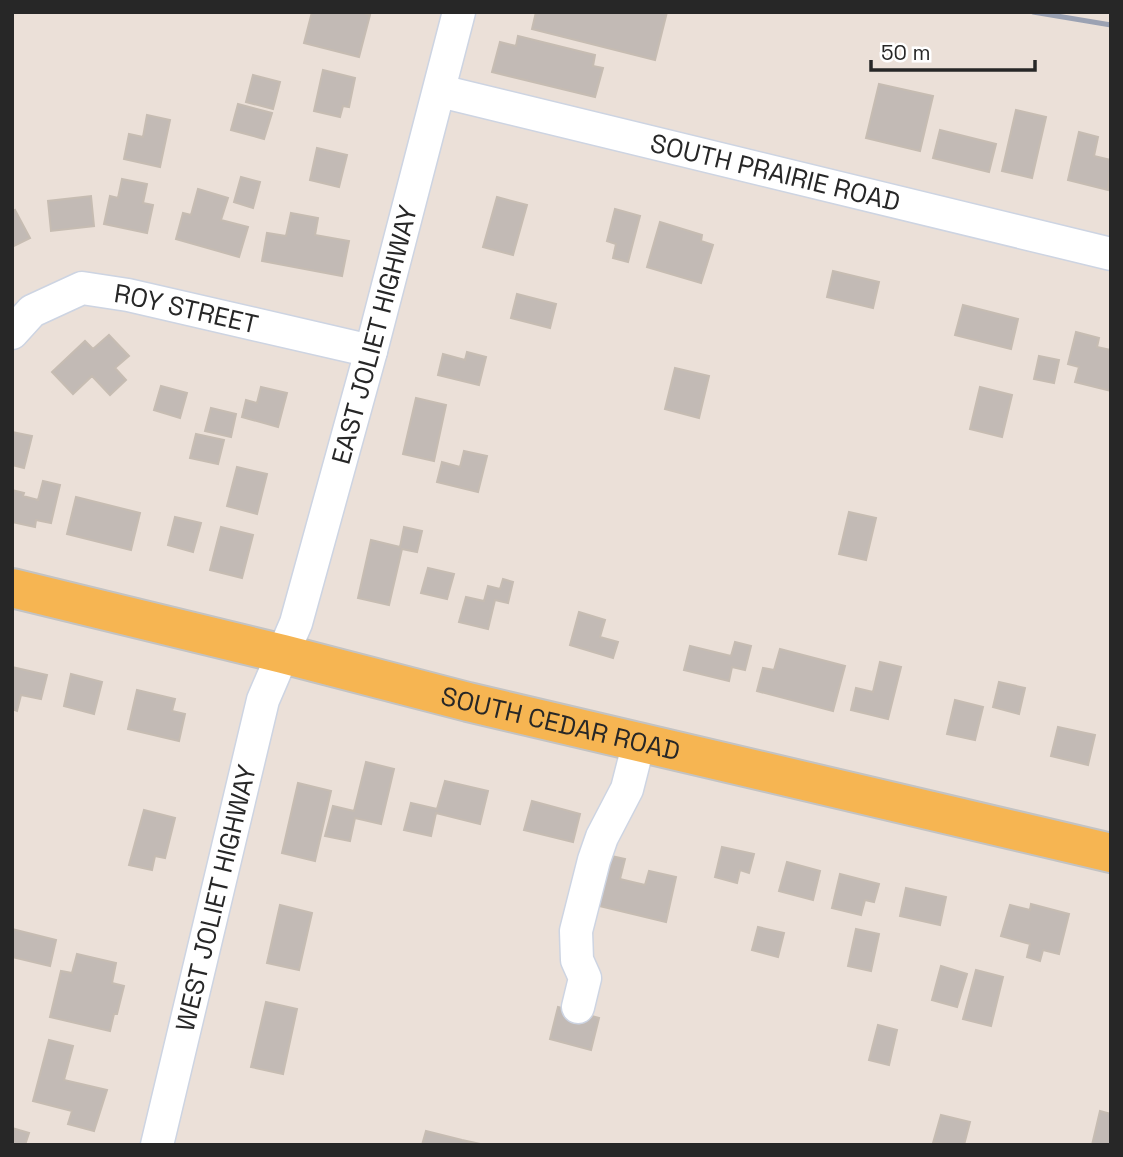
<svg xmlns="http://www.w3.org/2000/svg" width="1123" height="1157" viewBox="0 0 1123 1157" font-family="'Space Grotesk',sans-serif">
<rect width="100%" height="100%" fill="#ebe0d8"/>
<path fill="#c2bab5" stroke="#c6bcb2" stroke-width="2" d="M312 12H360L370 15 359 57 304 43Z
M536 12H667L655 60 532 29Z
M518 36 595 55 593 66 603 68 595 97 492 72 500 42 516 46Z
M323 70 355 78 349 107 343 106 340 117 314 111Z
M253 75 280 82 273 109 246 102Z
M879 84 933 96 920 151 866 138Z
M238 104 272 113 264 139 231 130Z
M1016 110 1046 117 1032 178 1002 171Z
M147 115 170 120 160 167 124 159 129 134 143 137Z
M940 130 996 144 989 172 933 158Z
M1079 132 1098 137 1094 156 1111 160 1108 190 1068 180Z
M317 148 347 155 339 187 310 180Z
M241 177 260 182 253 208 234 202Z
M122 179 147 184 143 203 153 205 147 233 104 224 110 196 118 198Z
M198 189 228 198 221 220 248 227 239 257 176 239 183 213 191 215Z
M91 196 94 226 51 231 48 201Z
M497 197 527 205 513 255 483 247Z
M615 209 640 216 628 262 613 258 616 244 607 241Z
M15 210 30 238 12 247V212Z
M291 213 318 218 315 235 349 241 342 276 262 261 267 233 286 236Z
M660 222 702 235 701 241 713 245 701 283 647 267Z
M833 271 879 282 873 308 827 297Z
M517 294 556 304 550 328 511 318Z
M963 305 1018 319 1011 349 955 335Z
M1076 332 1099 338 1097 347 1111 350V391L1075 382 1079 367 1068 364Z
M109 335 129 356 115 368 126 380 110 395 92 376 73 394 52 372 85 341 93 349Z
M467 352 486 357 479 385 438 375 443 354 465 360Z
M1039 356 1059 360 1054 383 1034 379Z
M675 368 709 376 699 418 665 409Z
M161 386 187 393 180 418 154 410Z
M261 387 287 393 278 427 242 417 246 400 257 403Z
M980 387 1012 395 1002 437 970 429Z
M416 398 446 405 434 461 403 454Z
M211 408 236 414 231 437 205 431Z
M12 432 32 436 24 468 12 465Z
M196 434 224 440 218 464 190 458Z
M464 451 487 456 478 492 437 482 442 462 460 467Z
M237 467 267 474 257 514 227 506Z
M43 481 60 485 51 523 36 520 35 527 12 522V490L24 493 23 496 38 500Z
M76 497 140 513 131 550 67 534Z
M849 512 876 518 866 560 839 554Z
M175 517 201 523 193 552 168 545Z
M221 527 253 535 242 578 210 570Z
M404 527 422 531 417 552 402 549 389 605 358 598 371 540 400 547Z
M428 568 454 574 447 599 421 593Z
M503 579 513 582 508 603 495 600 488 629 459 622 466 597 484 601 488 586 500 589Z
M579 612 605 620 600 637 618 642 613 658 570 645Z
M735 642 751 646 745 670 732 667 729 681 684 670 690 646 731 656Z
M780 649 845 666 833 711 757 691 763 668 774 670Z
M880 662 901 667 888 719 851 710 856 688 873 692Z
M12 667 47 675 41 699 21 695 17 711 12 709Z
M71 674 102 682 94 714 64 706Z
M999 682 1025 688 1019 714 993 707Z
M137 690 175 699 172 711 185 714 179 741 128 729Z
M955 700 983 707 975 740 947 734Z
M1058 727 1095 735 1088 765 1051 756Z
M366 762 394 769 381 824 355 818 350 841 325 836 333 806 354 811Z
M445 781 488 791 480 824 436 813 431 836 404 830 411 803 437 809Z
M298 783 331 791 315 861 282 853Z
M532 801 580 814 573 842 524 830Z
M144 810 175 818 165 858 155 856 152 870 129 865Z
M722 847 754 854 749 873 740 870 737 883 715 877Z
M598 853 625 859 620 879 645 885 649 871 676 877 666 922 587 903Z
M787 862 820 871 813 900 779 891Z
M840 874 879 884 874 902 865 900 861 915 832 908Z
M906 888 946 897 940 925 900 916Z
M1031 904 1069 914 1059 954 1043 950 1040 961 1027 957 1030 944 1001 936 1010 905 1030 910Z
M280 905 312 913 299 970 267 963Z
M758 927 784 933 778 957 752 950Z
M12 929 56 940 50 966 12 957Z
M856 929 879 934 871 971 848 966Z
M77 954 116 963 112 983 124 986 117 1014H114L110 1031 50 1017 61 971 72 973Z
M941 966 967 974 957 1007 932 1000Z
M976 970 1003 977 991 1026 963 1019Z
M266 1002 297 1009 283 1074 251 1067Z
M558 1007 599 1018 591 1050 550 1039Z
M878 1025 897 1030 889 1065 869 1060Z
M49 1040 73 1046 64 1080 107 1090 94 1131 68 1124 72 1111 33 1101Z
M1100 1111 1111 1114V1145H1092Z
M941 1115 970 1122 964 1145 933 1143Z
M12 1128 29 1133 25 1145H12Z
M426 1131 462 1140 485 1145H422Z"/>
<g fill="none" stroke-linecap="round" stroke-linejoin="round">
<g stroke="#cdd4e2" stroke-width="35">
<g id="minor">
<path id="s1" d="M440 91 1111 254"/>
<path id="s2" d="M12 333 32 311 82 288 128 295 371 351"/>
<path d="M578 1007 585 978 577 960 576 931 594 860 602 837 627 789 639 742"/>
<path id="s3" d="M157 1145 263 700 296 623 371 351 459 12"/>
</g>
</g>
<g stroke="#c3c3c3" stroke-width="42">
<g id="major">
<path id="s4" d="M12 588 283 654 468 702 1111 853"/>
</g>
</g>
<use href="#minor" stroke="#fff" stroke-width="32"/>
<use href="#major" stroke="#f6b552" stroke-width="38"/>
<path stroke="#9ba2b3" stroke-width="5" d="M1033 12 1111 25"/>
</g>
<g text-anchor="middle" stroke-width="5" stroke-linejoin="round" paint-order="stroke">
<g font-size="26" fill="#272727" stroke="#fff">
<text dy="9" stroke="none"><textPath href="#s1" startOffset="345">SOUTH PRAIRIE ROAD</textPath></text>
<text dy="9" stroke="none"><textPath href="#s2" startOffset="191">ROY STREET</textPath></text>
<text dy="9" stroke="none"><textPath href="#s3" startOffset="840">EAST JOLIET HIGHWAY</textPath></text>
<text dy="9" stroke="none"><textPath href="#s4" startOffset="565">SOUTH CEDAR ROAD</textPath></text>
<text dy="9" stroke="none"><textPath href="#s3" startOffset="254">WEST JOLIET HIGHWAY</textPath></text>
</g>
</g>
<rect width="1123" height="1157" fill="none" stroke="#272727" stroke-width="28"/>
<path d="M871 60v10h164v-10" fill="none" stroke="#272727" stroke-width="3.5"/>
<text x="881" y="60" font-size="21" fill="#272727" stroke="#ffffff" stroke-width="5" paint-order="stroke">50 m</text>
</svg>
